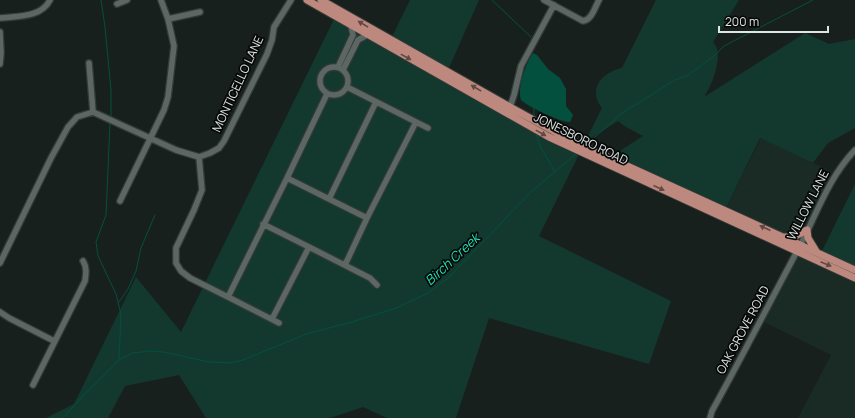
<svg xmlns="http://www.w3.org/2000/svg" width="855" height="418" viewBox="0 0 855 418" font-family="Manrope,sans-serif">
<rect width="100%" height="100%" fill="#18201d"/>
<path fill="#1a2a25" d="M761 138 832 172 797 243 855 271V418H798L831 355 762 321 797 243 725 210Z"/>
<path fill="#13392e" d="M410 0H479L444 79 585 142 602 108C587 90 602 72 622 68L656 0H739L713 42C725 54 712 85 704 97L805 33 829 44 855 39V128L828 143 813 163 760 138 725 210 612 156 643 136 626 127 618 121 585 142 539 236 671 301 649 364 489 318 456 418H387L363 407 330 418H206L179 375 125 386 108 418H46L74 404 136 277 181 332 337 13 390 41Z
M855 184V271L820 255Z"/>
<path fill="#03503f" d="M533 53 537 55 548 69 560 78 566 89V106L573 115 570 122C562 123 527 106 521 100 517 88 526 63 533 53Z"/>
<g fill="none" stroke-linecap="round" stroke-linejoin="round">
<path stroke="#03503f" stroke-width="1" d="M101 0 105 27 111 90V118
M492 0 531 37
M534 108V116
M110 123 106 215 96 242 98 256 116 294 121 314 119 359
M536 133 540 146 555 172
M587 144 622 113 675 80 688 75 714 56 724 46 813 0
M119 302 128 289 136 271 141 248 155 215
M63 418 80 399 119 360 132 353 151 351 164 352 209 362 231 363 243 360 306 334 352 322 396 308 428 293 449 277 530 193 577 153"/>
<g stroke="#343a38" stroke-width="8">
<path id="minor" d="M544 0 583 21C592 20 595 7 599 0
M117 4 127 0
M0 18C17 16 41 18 50 0
M168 19 200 12
M0 32 1 53 0 64
M89 63 93 112
M320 81a14 14 0 1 1 28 0a14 14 0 1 1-28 0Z
M338 67 353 35 351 26
M343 70 358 40 367 35
M327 94 287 178 367 218 416 122 347 87
M509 110 514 95 521 66 554 5
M416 122 428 128
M199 157 202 190 194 210 176 248V263L181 271 190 278 228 297
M329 199 376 102
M120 201 164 110 168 97 174 46 168 19 161 0
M263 224 309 247 272 319
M309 247 370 278 377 285
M0 263 51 158 68 127 77 117 93 112 176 150 199 157 210 153 219 148 224 141 267 54 272 40 274 27 291 0
M345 265 367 218
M0 312 9 318 54 341
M279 323 228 297 287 178
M33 385 85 281C86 274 87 267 83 261
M710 418 712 411C743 355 772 298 802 242 818 210 830 176 855 150"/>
</g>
<g stroke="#343a38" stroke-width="9">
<path id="major" d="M307 0 549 137 855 278
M321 0 510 107 568 139 855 270
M785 237H793L807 230 808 238 816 251"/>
</g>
<use href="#minor" stroke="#5c6663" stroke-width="5.5"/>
<use href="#major" stroke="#bd897e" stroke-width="7"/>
</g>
<defs><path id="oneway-solid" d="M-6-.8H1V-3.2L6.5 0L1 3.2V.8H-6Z"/></defs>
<g fill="#624943">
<use href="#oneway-solid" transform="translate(363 24) rotate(-149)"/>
<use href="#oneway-solid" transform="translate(406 57) rotate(29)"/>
<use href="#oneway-solid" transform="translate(476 88) rotate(-150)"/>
<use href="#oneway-solid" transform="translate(541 133) rotate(29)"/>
<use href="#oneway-solid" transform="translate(659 188) rotate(24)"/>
<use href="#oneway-solid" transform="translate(765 228) rotate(-155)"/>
<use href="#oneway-solid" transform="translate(826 264) rotate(23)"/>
</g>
<g text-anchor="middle" stroke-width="3.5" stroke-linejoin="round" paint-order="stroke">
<g font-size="12" fill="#dfe5e3" stroke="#060908">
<text transform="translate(238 84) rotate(-65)" y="4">MONTICELLO LANE</text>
<text transform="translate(581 139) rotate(26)" y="4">JONESBORO ROAD</text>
<text transform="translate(808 205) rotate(-63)" y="4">WILLOW LANE</text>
<text transform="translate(743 330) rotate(-62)" y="4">OAK GROVE ROAD</text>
</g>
<g font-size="13" font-style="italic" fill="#21e1b6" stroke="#060908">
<text transform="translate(452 259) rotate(-43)" y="5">Birch Creek</text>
</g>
</g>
<path d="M719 26v6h109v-6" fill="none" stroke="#dfe5e3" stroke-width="2"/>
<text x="725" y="26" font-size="12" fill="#dfe5e3" stroke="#060908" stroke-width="3" paint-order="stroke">200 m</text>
</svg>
